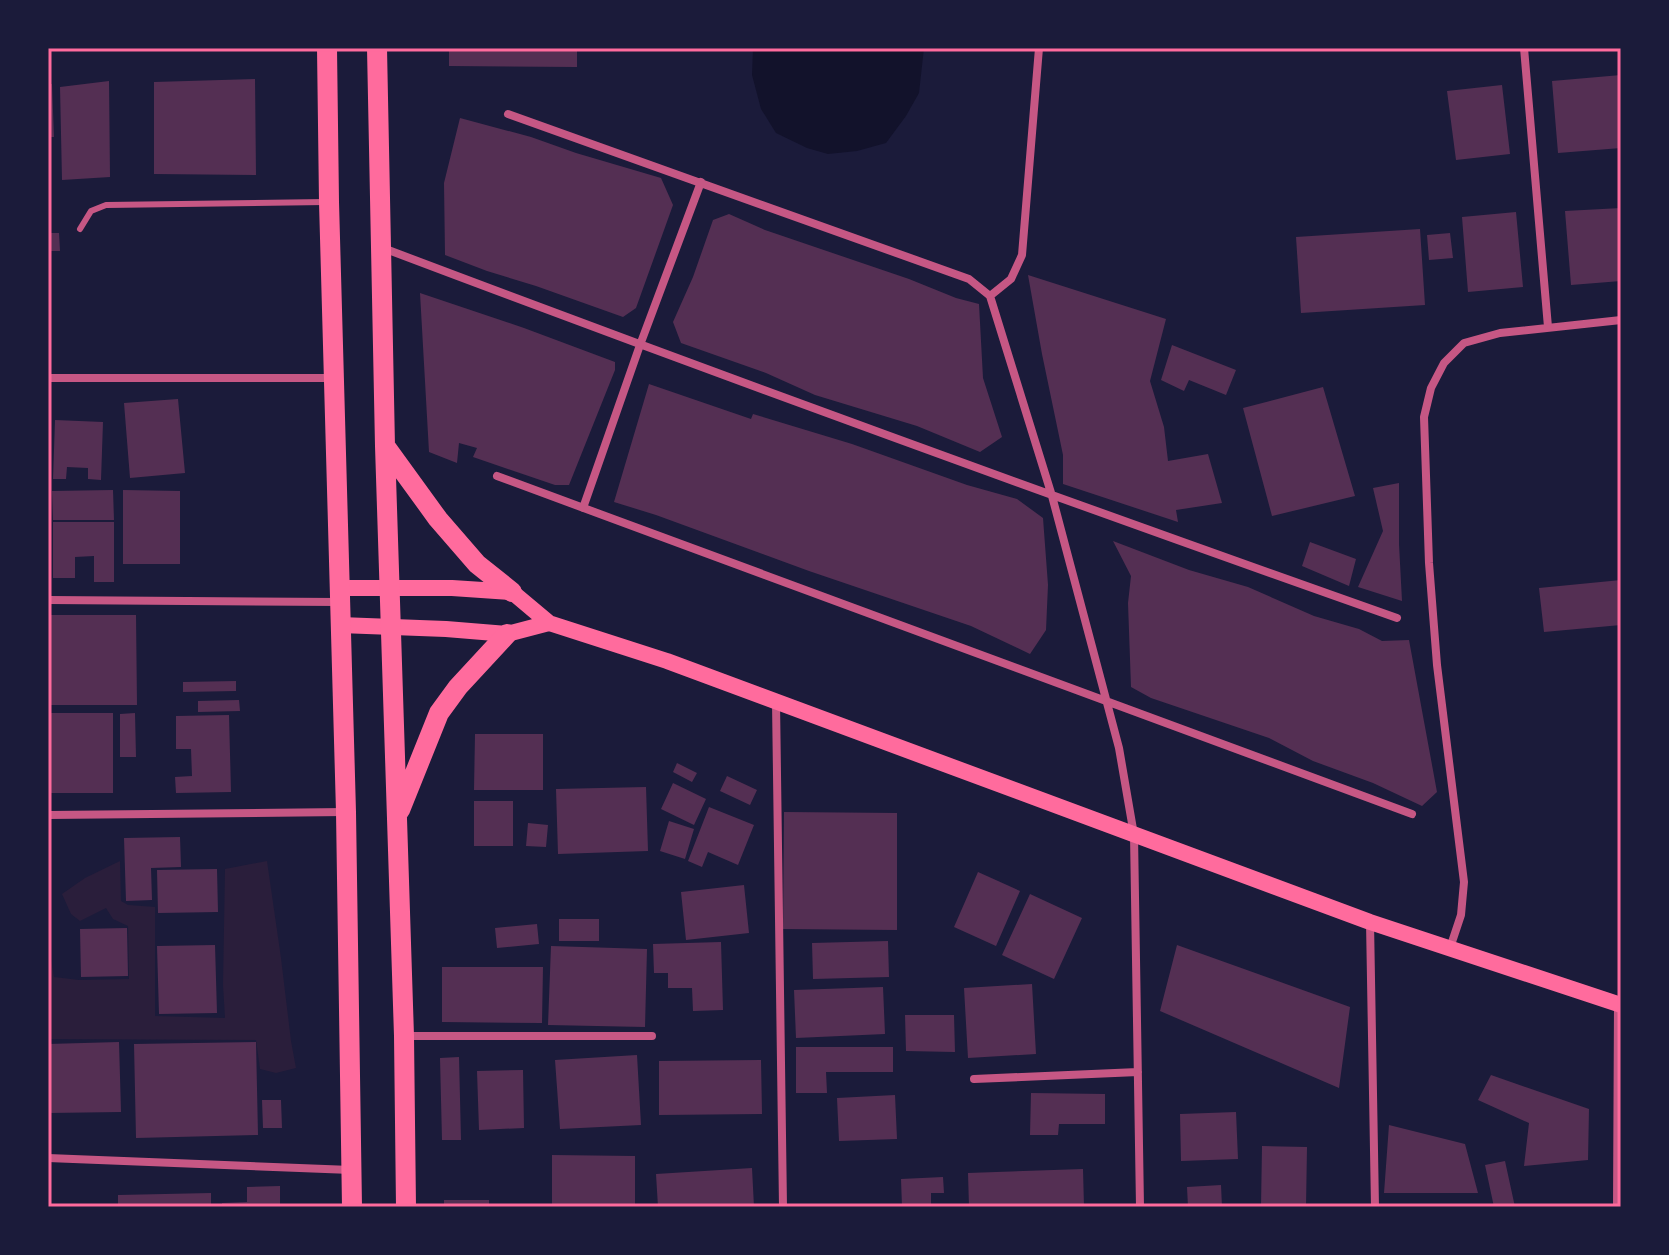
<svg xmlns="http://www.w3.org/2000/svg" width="1669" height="1255" viewBox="0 0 1669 1255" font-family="Roboto,sans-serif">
<rect width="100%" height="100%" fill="#1b1b3a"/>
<path fill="#2a1e3b" d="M120 861 121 901 128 905 155 907V1016L225 1018 223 985 225 869 267 861 281 958 291 1041 296 1068 276 1073 260 1069 256 1040 48 1039V941L54 977 79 980 129 979 128 926 113 919 106 908 80 921 71 914 62 894 85 878Z"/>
<path fill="#12122b" d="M753 48H924L919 93 906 116 886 143 857 151 828 154 807 148 776 133 761 109 752 75Z"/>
<path fill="#542f53" d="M449 48H577V67L449 66Z
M1621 75V148L1558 153 1552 81Z
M255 79 256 175 154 174V82Z
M109 81 110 177 62 180 60 87Z
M48 84H52L54 137H48Z
M1502 85 1510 154 1456 160 1447 91Z
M460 118 531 137 576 153 661 178 673 205 636 308 623 317 536 286 487 271 445 255 444 183Z
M1621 208V281L1571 285 1565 211Z
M1516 212 1523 287 1468 292 1462 217Z
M729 214 765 230 909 279 956 298 979 304 983 378 1002 437 980 452 917 426 815 395 766 373 681 343 673 322 693 277 713 220Z
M1420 229 1425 305 1301 313 1296 237Z
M48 233H59L60 251H48Z
M1450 233 1453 258 1429 260 1427 235Z
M1028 275 1166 319 1150 381 1164 427 1168 461 1208 454 1222 503 1176 510 1178 522 1063 484V455L1042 354Z
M420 293 524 328 615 362V370L569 485H555L473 457 477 448 459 443 457 463 429 452Z
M1172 345 1236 370 1226 395 1189 380 1184 391 1161 380Z
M649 384 751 419 753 414 852 444 967 485 1017 499 1043 518 1048 585 1046 630 1030 654 971 626 809 571 656 515 614 502Z
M1323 387 1355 496 1272 516 1243 408Z
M178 399 185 473 130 478 124 403Z
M55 420 103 422 101 480 88 479V468L67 467 66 479H53Z
M1399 483V544L1402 601 1358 587 1383 531 1373 488Z
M113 490 114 520H53L52 491Z
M123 490 180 491V564H123Z
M53 522H114V582H94V556L75 557V578H53Z
M1113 541 1189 570 1248 587 1314 616 1359 629 1382 641 1409 640 1437 792 1422 806 1373 783 1313 761 1269 738 1151 698 1131 687 1128 603 1131 576Z
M1310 542 1356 559 1349 586 1302 566Z
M1621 580V625L1544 632 1539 588Z
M48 615H136L137 705H48Z
M236 681V691L183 692V682Z
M239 700 240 711 198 712V701Z
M48 713H113V793H48Z
M135 713 136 757H120V714Z
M229 715 231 792 176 793 175 777 192 776 191 749H176V716Z
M475 734H543V790H474Z
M677 763 697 773 692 782 673 772Z
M727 776 757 790 750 805 720 791Z
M673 783 706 799 694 825 661 809Z
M646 787 648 851 558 854 556 789Z
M474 801H513V846H474Z
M709 807 754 825 738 865 708 852 702 867 688 861Z
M784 812 897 813V930L783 929Z
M669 821 694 829 685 859 660 851Z
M528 823 548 825 546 847 526 846Z
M180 837 181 867 151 868 152 900 126 901 124 838Z
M217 869 218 912 158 913 157 870Z
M978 872 1020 891 996 946 954 927Z
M744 885 749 933 686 940 681 892Z
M1030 894 1082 918 1054 979 1002 955Z
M559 919H599V941H559Z
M537 924 539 944 497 948 495 928Z
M127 928 128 976 81 977 80 929Z
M888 941 889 977 813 979 812 943Z
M721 942 723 1010 693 1011 692 988H668V973H654L653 944Z
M215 945 217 1013 159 1014 157 946Z
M1177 945 1350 1007 1339 1088 1160 1011Z
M551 946 647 949 645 1027 548 1025Z
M442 967H543L542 1023 442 1022Z
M1032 984 1036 1054 968 1058 964 988Z
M883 987 885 1034 796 1038 794 990Z
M905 1015H954L955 1052 906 1051Z
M119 1042 121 1112 48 1113V1044Z
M256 1042 258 1135 136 1138 134 1044Z
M796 1047H893V1072H826L827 1093H796Z
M637 1055 641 1125 560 1129 555 1060Z
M459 1057 461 1140H442L440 1058Z
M761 1060 762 1114 659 1115V1061Z
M523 1070 524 1128 479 1130 477 1071Z
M1491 1075 1589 1109 1588 1160 1524 1166 1529 1123 1478 1100Z
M1031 1093 1105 1094V1124H1059L1058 1135H1030Z
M895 1095 897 1139 839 1141 837 1098Z
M262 1100H281L282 1128H263Z
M1236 1112 1238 1159 1181 1161 1180 1114Z
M1389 1125 1465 1144 1478 1193H1384Z
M1262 1146 1307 1147 1306 1207H1261Z
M552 1155 635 1156V1207H552Z
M1505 1161 1515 1207H1494L1485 1165Z
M752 1168 754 1207H658L656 1174Z
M1083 1169 1084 1207H969L968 1173Z
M943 1177 944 1193H931V1207H902L901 1179Z
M1221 1185 1222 1207H1188L1187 1187Z
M280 1186V1207H222V1203L247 1202V1187Z
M211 1193V1207H118V1195Z
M444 1200H489V1207H444Z"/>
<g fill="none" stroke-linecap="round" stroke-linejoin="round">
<path stroke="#c65784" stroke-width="6" d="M80 229 91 211 106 205 325 202"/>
<path stroke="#c65784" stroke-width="8" d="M1524 48 1548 327
M508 114 969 279 990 296 1052 496 1119 748 1134 835 1140 1207
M383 248C719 375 1057 498 1397 618
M990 296 1011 279 1022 255 1039 48
M48 378H334
M497 476 1412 814
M583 508 640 345 701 182
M48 600 339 602
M776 702 783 1207
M48 815 345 812
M1370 922 1375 1207
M1450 948 1461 915 1464 882 1437 665 1429 563 1424 417 1431 388 1444 363 1464 343 1500 333 1621 320
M405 1036H652
M974 1079 1138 1072
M48 1158 351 1170
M1617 1207 1618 1004"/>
<path stroke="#ff6b9d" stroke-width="16" d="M340 588H452L512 592 549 623 667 661 1370 922 1621 1005
M340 625 446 629 507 634 549 623"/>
<path stroke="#ff6b9d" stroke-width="20" d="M327 48 329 202 346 812 352 1207
M377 48 385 446 404 1036 406 1207
M385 446 438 519 477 564 512 592
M400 810 439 713 458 687 507 634"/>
</g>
<rect width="1669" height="1255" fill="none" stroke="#1b1b3a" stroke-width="100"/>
<rect x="50" y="50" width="1569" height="1155" fill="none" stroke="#ff6b9d" stroke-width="3"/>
</svg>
